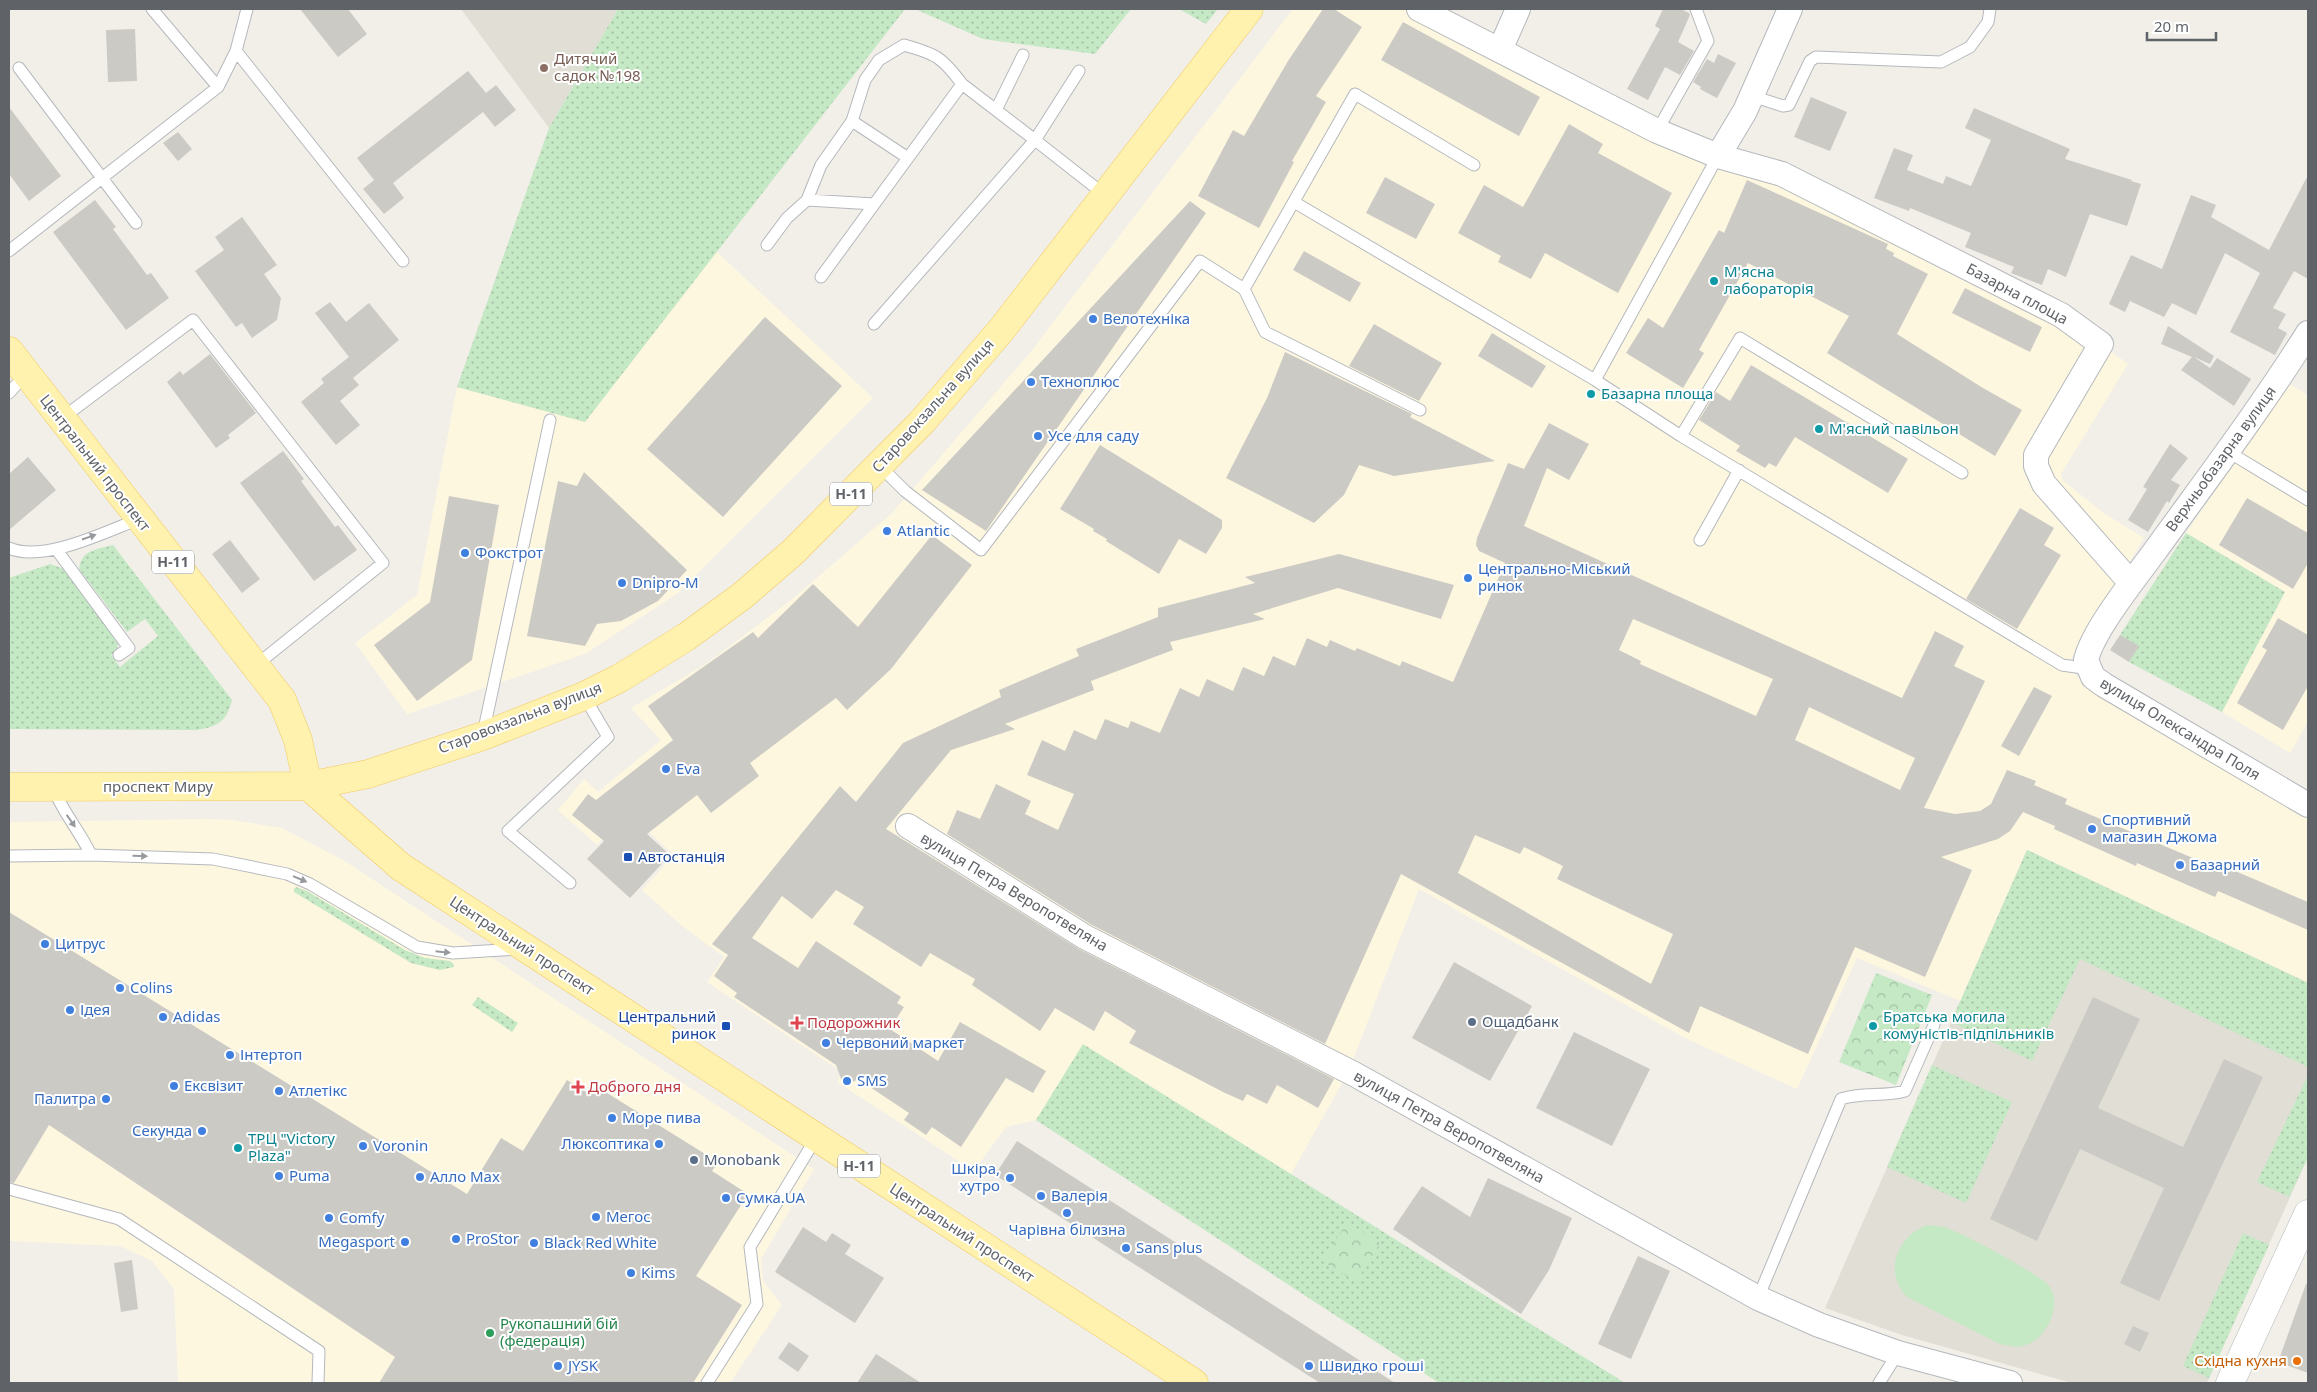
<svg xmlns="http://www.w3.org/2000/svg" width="2317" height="1392" viewBox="0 0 2317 1392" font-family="'Noto Sans',sans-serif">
<defs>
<pattern id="grass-dots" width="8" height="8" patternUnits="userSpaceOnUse" patternTransform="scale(1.25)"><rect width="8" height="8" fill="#c5e8c5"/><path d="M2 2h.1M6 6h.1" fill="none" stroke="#a3c0a4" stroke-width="1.8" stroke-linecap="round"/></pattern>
<pattern id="forest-crowns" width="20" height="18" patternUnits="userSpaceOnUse" patternTransform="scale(1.25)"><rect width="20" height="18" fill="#c5e8c5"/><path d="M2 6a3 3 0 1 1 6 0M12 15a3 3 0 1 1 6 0" fill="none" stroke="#a3c0a4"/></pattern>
</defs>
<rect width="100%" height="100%" fill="#f1efe8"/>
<path fill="#fef7e0" d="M1293 9H1419L1718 156 2061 315 2128 364 2061 474 2062 479 2066 483 2105 514 2144 538 2069 662 2073 672 2086 686 2308 815V983L2027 850 1961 1001 1857 958 1797 1089 1685 1038 1419 889 1354 1057 1344 1080 1291 1174 1083 1045 1036 1120 1006 1127 974 1171 837 1082 842 1072 707 982 724 957 681 925 642 890 674 855 627 812 597 845 558 810 584 779 598 792 661 740 631 708 706 664 790 601 892 513 1029 354Z
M716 251 873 398 678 593 585 654 407 714 355 643 417 595 457 387 585 421Z
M2290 384 2308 395V722L2290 753 2222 712 2285 592 2186 533Z
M207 819 233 820 282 828 343 860 814 1169 761 1259 763 1281 782 1305 730 1383H178L174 1289 152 1261 120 1246 9 1241V822Z"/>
<path fill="#e1ded6" d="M461 9H618L549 128Z
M2027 850 2308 983V1157L2207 1383H2072L1902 1335 1825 1308Z"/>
<path fill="url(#grass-dots)" d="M618 9H905L585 422 457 387 549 128Z
M915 9H1131L1095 54 983 39Z
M1179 9H1218L1206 24Z
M2186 533 2285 592 2222 712 2129 662 2138 646 2120 635Z
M113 545 232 700C226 722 219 726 197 730L9 729V578L50 564 64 569 118 643 117 650 111 655 120 667 158 636 145 619 127 632 79 569C82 549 96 550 113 545Z
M2027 850 2308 983V1067L2080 959 2032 1061 1951 1022Z
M296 887 307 891 405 950 425 958 450 961 454 965V967L440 970 411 963 294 892V889Z
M478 997 518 1023 512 1032 472 1005Z
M1083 1044 1625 1383H1439L1036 1120Z
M1932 1065 2012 1102 1966 1203 1887 1167Z
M2308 1075V1157L2289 1197 2257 1182Z
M2243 1233 2269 1245 2209 1378 2183 1366Z"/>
<path fill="url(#forest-crowns)" d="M1876 973 1932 995 1896 1085 1839 1062Z
M1347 1222 1380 1243 1356 1282 1323 1261Z"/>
<path fill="#c5e8c5" d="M1928 1225C1935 1226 1941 1226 1947 1228 1964 1234 2042 1275 2050 1287 2063 1308 2044 1341 2023 1346 2015 1348 2007 1345 2000 1344L1907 1297C1883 1272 1897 1235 1928 1225Z"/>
<path fill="#cccac5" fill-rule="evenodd" d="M300 9H348L367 34 338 57Z
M1323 9H1334L1362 27 1316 96 1326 102 1292 161 1294 162 1259 228 1198 196 1233 130 1244 136 1288 61Z
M1663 9H1681L1689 13 1690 15 1678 42 1694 51 1680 75 1665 67 1648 100 1627 89 1660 29 1655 26Z
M1403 22 1540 97 1519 136 1381 60Z
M135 29 137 81 108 82 106 30Z
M1718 54 1736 63 1717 98 1700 89 1701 87 1693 82 1707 59 1714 63Z
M468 71 486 93 496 85 516 110 495 127 483 112 393 183 404 198 384 214 363 189 374 180 357 158Z
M1811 97 1847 112 1830 151 1794 137Z
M9 107 61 176 29 201 9 174Z
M1974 108 2070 149 2065 159 2132 180 2131 181 2141 184 2127 226 2090 214 2066 277 2048 269 2042 285 2011 273 2014 267 1965 247 1971 233 1910 208 1909 211 1874 198 1894 148 1913 155 1907 170 1943 184 1946 176 1971 186 1991 140 1965 128Z
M1569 124 1603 144 1598 153 1672 193 1618 293 1545 253 1531 279 1498 262 1501 256 1458 233 1484 185 1523 207Z
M178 132 192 149 178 161 163 143Z
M2308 175V279L2294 271 2273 308 2286 314 2278 328 2287 333 2275 355 2230 332 2260 273 2225 253 2196 315 2172 303 2164 317 2130 301 2125 312 2109 304 2131 255 2162 269 2191 195 2216 205 2211 217 2269 250Z
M1385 177 1435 204 1416 239 1366 213Z
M1747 180 1888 244 1886 249 1894 253 1893 256 1928 274 1897 334 1983 388 2022 410 1995 456 1827 353 1849 316 1748 263 1699 350 1704 353 1683 388 1626 353 1648 318 1663 328 1719 230 1724 233Z
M95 200 116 227 113 229 147 275 151 273 169 298 126 330 53 232Z
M1190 201 1206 213 986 531 922 490Z
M242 217 277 265 264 274 281 298 277 320 252 338 242 323 236 327 195 271 224 250 215 237Z
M1304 251 1361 283 1350 302 1293 270Z
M1965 288 2042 327 2030 352 1952 313Z
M330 302 346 322 369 303 399 340 353 378 359 385 340 401 360 425 336 445 301 402 324 383 321 379 349 357 315 313Z
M765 317 842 386 723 517 647 449Z
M1374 324 1442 363 1419 401 1349 366Z
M2168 326 2214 356 2210 364 2194 357 2210 368 2217 358 2251 379 2234 406 2181 370 2192 357 2161 344Z
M1492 333 1546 366 1532 388 1478 356Z
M1285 352 1412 414 1410 417 1495 461 1394 476 1359 465 1344 495 1314 523 1226 478 1267 398Z
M210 354 256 413 228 435 230 438 216 448 167 382 180 371 183 375Z
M1751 365 1908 459 1888 493 1795 437 1776 467 1769 463 1765 468 1736 451 1740 446 1699 420 1716 392 1730 401Z
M1549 423 1589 444 1569 480 1547 468 1524 526 1902 698 1935 631 1964 646 1954 666 1985 681 1924 808 1955 814 1980 811 1991 804 2007 770 2036 781 2034 785 2067 799 2065 804 2226 872 2228 868 2308 902V930L2218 891 2215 897 2137 863 2136 866 2054 829 2055 826 2023 812 2010 831 1998 839 1941 857 1972 870 1925 977 1855 947 1808 1054 1700 1006 1689 1033 1401 874 1325 1044 1092 925 947 834 957 810 980 819 996 784 1031 801 1025 814 1058 830 1074 794 1027 775 1042 740 1065 751 1074 730 1096 740 1105 719 1128 728 1131 721 1160 733 1180 688 1199 697 1207 679 1233 691 1243 667 1264 676 1273 656 1295 666 1307 638 1327 647 1330 640 1355 651 1357 648 1400 666 1402 661 1453 682 1505 563 1479 551 1476 545 1477 538 1508 463 1524 469ZM1633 619 1773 679 1756 716 1640 664 1641 661 1619 650ZM1809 707 1915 758 1900 790 1795 740ZM1475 835 1520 854 1524 847 1563 866 1557 879 1673 934 1651 984 1458 873Z
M2170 444 2188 458 2171 480 2180 485 2169 503 2167 501 2148 532 2128 520 2147 489 2143 487Z
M1100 445 1222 520V528L1206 554 1179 539 1159 574 1106 541 1107 539 1093 531 1094 529 1060 509Z
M283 451 304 479 301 481 335 527 338 525 357 550 314 581 240 483Z
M28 457 56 490 9 530V474Z
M584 472 687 570 658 601 621 621 597 624 585 646 527 636 558 481 577 486Z
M449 496 499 505 472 660 417 701 374 645 430 602Z
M2247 498 2308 533V563L2293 589 2219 545Z
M2020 508 2054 528 2044 545 2061 555 2017 629 1966 599Z
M932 535 972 565 891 669 847 710 836 698 750 763 759 776 711 813 697 795 647 834 670 855 630 898 587 859 604 841 572 815 588 794 596 800 673 740 648 706 753 632 758 638 813 584 858 627Z
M230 540 260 579 242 593 212 554Z
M1339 554 1454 585 1441 619 1338 588 1253 614 1265 619 1170 642 1173 650 1091 681 1094 690 1005 724 1015 729 951 750 886 829 1079 949 1334 1079 1318 1108 1277 1085 1267 1104 1247 1094 1243 1101 1223 1092 1129 1043 1136 1031 1105 1011 1094 1031 1055 1008 1040 1031 972 985 975 979 930 953 921 967 853 924 864 907 836 890 812 919 782 896 752 938 798 968 816 941 901 997 897 1003 904 1007 890 1029 938 1061 960 1022 1046 1071 1033 1093 1006 1078 961 1147 932 1127 926 1135 904 1120 909 1113 858 1079 844 1087 836 1065 734 997 737 993 714 976 728 955 712 944 840 786 856 802 903 743 1001 697 999 690 1079 656 1076 649 1158 617V608L1255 583 1245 577Z
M2278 618 2308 635V686L2283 730 2237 703 2267 650 2262 647Z
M2120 635 2139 646 2129 662 2110 650Z
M2034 687 2052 696 2019 756 2001 746Z
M9 912 467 1194 501 1138 523 1151 567 1080 586 1092 591 1083 718 1162 712 1171 748 1194 696 1276 742 1305 693 1383H379L395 1357 49 1125 14 1183 9 1182Z
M1454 962 1532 1006 1490 1081 1412 1038Z
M2093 997 2140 1019 2098 1108 2183 1147 2224 1059 2263 1077 2159 1301 2120 1283 2164 1188 2080 1149 2037 1241 1990 1219Z
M1574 1032 1650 1069 1612 1146 1536 1108Z
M1017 1141 1214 1267 1395 1383H1320L995 1175Z
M1488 1178 1572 1218 1549 1270 1521 1314 1393 1229 1422 1186 1470 1217Z
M803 1227 826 1242 832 1233 851 1245 845 1254 884 1278 855 1323 775 1272Z
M1638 1256 1670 1271 1631 1359 1598 1344Z
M132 1260 138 1309 121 1312 114 1263Z
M2306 1284H2308V1373L2278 1362Z
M2133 1326 2149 1333 2140 1352 2124 1344Z
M789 1342 809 1356 798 1372 778 1358Z
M876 1354 884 1359 921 1383H857Z"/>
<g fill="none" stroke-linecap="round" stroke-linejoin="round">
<g stroke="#b5b8bc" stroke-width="13">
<path id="lane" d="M152 9 218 87
M236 51 403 261
M19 68 136 223
M1752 96 1783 106 1789 105 1810 61 1816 57 1941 62 1970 47 1988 22 1990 9
M996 110 1023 55
M852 121 908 158
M1657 131 1708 41 1696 9
M807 200 821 165 852 121 865 80 879 60 904 45C936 54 942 57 962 84
M1294 202 1595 380 1681 436 2062 665 2090 669
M767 245 787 218 807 200 874 204
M9 251 218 87 236 51 247 9
M821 277 962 84 1035 140 1079 71
M1244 289 1265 332 1420 410
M874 324 1035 140 1105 195
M1595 380 1718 156
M9 393 26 374
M61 419 193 320 383 563 255 666
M1681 436 1740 338 1962 473
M2227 451 2308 500
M879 465 905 491 981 550 1200 261 1244 289 1355 94 1474 165
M1700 540 1739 470
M9 548C43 563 105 532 139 519
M56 549 129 648 119 655
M483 734 550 420
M53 787C62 812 80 831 91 855
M9 856 91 855 213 859 287 874 310 884 417 947 453 953 518 949
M570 883 508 831 608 737 584 696
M9 1189 119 1219 319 1351 318 1383
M1758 1298 1841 1099C1862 1092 1884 1097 1905 1091L1934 1025
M707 1383 757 1304 750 1247 816 1138
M1879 1383 1898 1353"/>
</g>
<g stroke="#b5b8bc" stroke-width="26">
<path id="street" d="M1419 9 1657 131 1718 156 1782 174 2061 315 2101 344 2036 455V466L2044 484 2131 583
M1500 50 1518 9
M1718 156 1745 111 1790 9
M2308 333C2261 408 2207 479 2155 551 2136 577 2093 630 2086 660L2093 677 2104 685 2308 805
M908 826 1085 937 1354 1074 1758 1298 1819 1325 1898 1353 2010 1383"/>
</g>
<g stroke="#b6babf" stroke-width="29">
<path id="secondary" d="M2230 1383 2308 1214"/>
</g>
<g stroke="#f2c960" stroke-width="29">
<path id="primary" d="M9 351 282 700 298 740 308 786 401 867 1194 1383
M9 787 308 786 368 774 483 736 584 696 620 678 686 637 742 596 793 552 921 423 1002 329 1249 9"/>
</g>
<use href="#lane" stroke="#fff" stroke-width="11"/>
<use href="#street" stroke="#fff" stroke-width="24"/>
<use href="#secondary" stroke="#fff" stroke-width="28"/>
<use href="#primary" stroke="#fff2af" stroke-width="28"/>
</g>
<defs><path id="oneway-solid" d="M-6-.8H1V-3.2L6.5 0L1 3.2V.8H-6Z" transform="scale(1.25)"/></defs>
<g fill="#979a9d">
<use href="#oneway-solid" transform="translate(89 537) rotate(-19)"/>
<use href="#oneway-solid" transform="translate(71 821) rotate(55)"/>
<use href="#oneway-solid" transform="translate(140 856) rotate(2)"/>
<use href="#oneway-solid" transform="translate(300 879) rotate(23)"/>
<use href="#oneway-solid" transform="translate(443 952) rotate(6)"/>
</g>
<circle fill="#8d6e63" stroke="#fff" stroke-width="2" cx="544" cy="68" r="5"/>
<g fill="#0f9aa8" stroke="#fff" stroke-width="2">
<circle cx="1714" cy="281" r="5"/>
<circle cx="1591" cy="394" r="5"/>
<circle cx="1819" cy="429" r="5"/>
<circle cx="1873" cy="1026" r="5"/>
<circle cx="238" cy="1148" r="5"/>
</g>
<g fill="#3f7fe0" stroke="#fff" stroke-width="2">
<circle cx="1093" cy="319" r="5"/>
<circle cx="1031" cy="382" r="5"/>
<circle cx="1038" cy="436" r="5"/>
<circle cx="887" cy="531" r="5"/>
<circle cx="465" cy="553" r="5"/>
<circle cx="1468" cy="578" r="5"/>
<circle cx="622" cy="583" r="5"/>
<circle cx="666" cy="769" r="5"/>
<circle cx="2092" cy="829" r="5"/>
<circle cx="2180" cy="865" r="5"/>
<circle cx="45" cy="944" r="5"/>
<circle cx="120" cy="988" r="5"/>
<circle cx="70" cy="1010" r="5"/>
<circle cx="163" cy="1017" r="5"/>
<circle cx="826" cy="1043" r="5"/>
<circle cx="230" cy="1055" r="5"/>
<circle cx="847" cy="1081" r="5"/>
<circle cx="174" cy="1086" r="5"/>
<circle cx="279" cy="1091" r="5"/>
<circle cx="106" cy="1099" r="5"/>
<circle cx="612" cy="1118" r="5"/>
<circle cx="202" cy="1131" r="5"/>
<circle cx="659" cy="1144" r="5"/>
<circle cx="363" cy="1146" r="5"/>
<circle cx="279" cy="1176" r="5"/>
<circle cx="420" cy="1177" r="5"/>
<circle cx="1010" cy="1178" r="5"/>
<circle cx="1041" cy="1196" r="5"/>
<circle cx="726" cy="1198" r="5"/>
<circle cx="1067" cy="1213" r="5"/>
<circle cx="596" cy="1217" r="5"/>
<circle cx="329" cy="1218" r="5"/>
<circle cx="456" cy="1239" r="5"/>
<circle cx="405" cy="1242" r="5"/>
<circle cx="534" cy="1243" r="5"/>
<circle cx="1126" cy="1248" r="5"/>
<circle cx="631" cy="1273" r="5"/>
<circle cx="558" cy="1366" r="5"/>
<circle cx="1309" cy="1366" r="5"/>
</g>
<g fill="#1a4fb4" stroke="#fff" stroke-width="2">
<rect x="623" y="852" width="10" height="10" rx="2.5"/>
<rect x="721" y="1021" width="10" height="10" rx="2.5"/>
</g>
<g fill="#5c6f8a" stroke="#fff" stroke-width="2">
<circle cx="1472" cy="1022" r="5"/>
<circle cx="694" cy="1160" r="5"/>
</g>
<g fill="#e0444e" stroke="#fff" stroke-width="2">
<path d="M794.5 1015.5h5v5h5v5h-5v5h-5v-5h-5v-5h5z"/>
<path d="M575.5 1079.5h5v5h5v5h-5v5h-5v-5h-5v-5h5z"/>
</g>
<circle fill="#2e9e5b" stroke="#fff" stroke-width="2" cx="490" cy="1333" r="5"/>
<circle fill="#e8710a" stroke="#fff" stroke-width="2" cx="2297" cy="1361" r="5"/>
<g text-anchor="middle" stroke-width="4" stroke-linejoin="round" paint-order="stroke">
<g fill="#fff" stroke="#8f9295" stroke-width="1">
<rect x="830" y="482.5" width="42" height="23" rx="4"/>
<rect x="152" y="550.5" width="42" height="23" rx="4"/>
<rect x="838" y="1154.5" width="42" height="23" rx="4"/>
</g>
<g font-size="14" font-weight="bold" fill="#5f6368">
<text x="851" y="499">Н-11</text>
<text x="173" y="567">Н-11</text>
<text x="859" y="1171">Н-11</text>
</g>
<g font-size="15" fill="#785e54" stroke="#fff" text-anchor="start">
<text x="554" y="64">Дитячий<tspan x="554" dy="17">садок №198</tspan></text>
</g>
<g font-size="15" fill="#0d838f" stroke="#fff" text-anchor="start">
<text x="1724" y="277">М'ясна<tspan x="1724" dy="17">лабораторія</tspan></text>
<text x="1601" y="399">Базарна площа</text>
<text x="1829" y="434">М'ясний павільон</text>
<text x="1883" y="1022">Братська могила<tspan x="1883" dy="17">комуністів-підпільників</tspan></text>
<text x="248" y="1144">ТРЦ "Victory<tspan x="248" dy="17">Plaza"</tspan></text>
</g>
<g font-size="15" fill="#5f6368" stroke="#fff">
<text transform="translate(2017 294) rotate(28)" y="5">Базарна площа</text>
<text transform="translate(933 406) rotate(-48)" y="5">Старовокзальна вулиця</text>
<text transform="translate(2221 459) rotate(-54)" y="5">Верхньобазарна вулиця</text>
<text transform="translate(95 463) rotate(52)" y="5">Центральний проспект</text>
<text transform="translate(520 718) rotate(-21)" y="5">Старовокзальна вулиця</text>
<text transform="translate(2180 729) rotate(31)" y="5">вулиця Олександра Поля</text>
<text x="158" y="792">проспект Миру</text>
<text transform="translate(1014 892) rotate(31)" y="5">вулиця Петра Веропотвеляна</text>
<text transform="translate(522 946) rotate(33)" y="5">Центральний проспект</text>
<text transform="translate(1449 1127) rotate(29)" y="5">вулиця Петра Веропотвеляна</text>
<text transform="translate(962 1233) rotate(33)" y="5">Центральний проспект</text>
</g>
<g font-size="15" fill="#366cbe" stroke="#fff" text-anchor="start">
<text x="1103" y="324">Велотехніка</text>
<text x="1041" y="387">Техноплюс</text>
<text x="1048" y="441">Усе для саду</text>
<text x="897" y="536">Atlantic</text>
<text x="475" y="558">Фокстрот</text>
<text x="1478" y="574">Центрально-Міський<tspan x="1478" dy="17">ринок</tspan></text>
<text x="632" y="588">Dnipro-M</text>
<text x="676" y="774">Eva</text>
<text x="2102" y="825">Спортивний<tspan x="2102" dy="17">магазин Джома</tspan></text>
<text x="2190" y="870">Базарний</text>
<text x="55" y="949">Цитрус</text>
<text x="130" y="993">Colins</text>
<text x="80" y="1015">Ідея</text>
<text x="173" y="1022">Adidas</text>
<text x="836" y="1048">Червоний маркет</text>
<text x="240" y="1060">Інтертоп</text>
<text x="857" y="1086">SMS</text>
<text x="184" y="1091">Ексвізит</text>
<text x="289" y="1096">Атлетікс</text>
<text x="96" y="1104" text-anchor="end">Палитра</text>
<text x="622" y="1123">Море пива</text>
<text x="192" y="1136" text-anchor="end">Секунда</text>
<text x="649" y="1149" text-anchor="end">Люксоптика</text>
<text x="373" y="1151">Voronin</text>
<text x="1000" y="1174" text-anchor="end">Шкіра,<tspan x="1000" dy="17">хутро</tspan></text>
<text x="289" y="1181">Puma</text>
<text x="430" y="1182">Алло Max</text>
<text x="1051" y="1201">Валерія</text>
<text x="736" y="1203">Сумка.UA</text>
<text x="606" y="1222">Мегос</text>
<text x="339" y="1223">Comfy</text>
<text x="1067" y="1235" text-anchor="middle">Чарівна білизна</text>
<text x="466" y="1244">ProStor</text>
<text x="395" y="1247" text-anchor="end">Megasport</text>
<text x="544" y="1248">Black Red White</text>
<text x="1136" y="1253">Sans plus</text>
<text x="641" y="1278">Kims</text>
<text x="568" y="1371">JYSK</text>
<text x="1319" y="1371">Швидко гроші</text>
</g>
<g font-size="15" fill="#164399" stroke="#fff" text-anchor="start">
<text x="638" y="862">Автостанція</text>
<text x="716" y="1022" text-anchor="end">Центральний<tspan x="716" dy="17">ринок</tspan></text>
</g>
<g font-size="15" fill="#4e5e75" stroke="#fff" text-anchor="start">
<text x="1482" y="1027">Ощадбанк</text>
<text x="704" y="1165">Monobank</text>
</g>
<g font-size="15" fill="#be3a42" stroke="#fff" text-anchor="start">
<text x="807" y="1028">Подорожник</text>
<text x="588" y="1092">Доброго дня</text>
</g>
<g font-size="15" fill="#27864d" stroke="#fff" text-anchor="start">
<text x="500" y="1329">Рукопашний бій<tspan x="500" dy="17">(федерація)</tspan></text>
</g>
<g font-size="15" fill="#c56008" stroke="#fff" text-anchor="end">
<text x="2287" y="1366">Східна кухня</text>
</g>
</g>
<rect width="2317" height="1392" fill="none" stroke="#5f6368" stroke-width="20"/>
<path d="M2147 32v8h69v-8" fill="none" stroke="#5f6368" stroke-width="2.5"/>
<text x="2154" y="32" font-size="15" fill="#5f6368" stroke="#ffffff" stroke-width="4" paint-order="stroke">20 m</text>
</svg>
